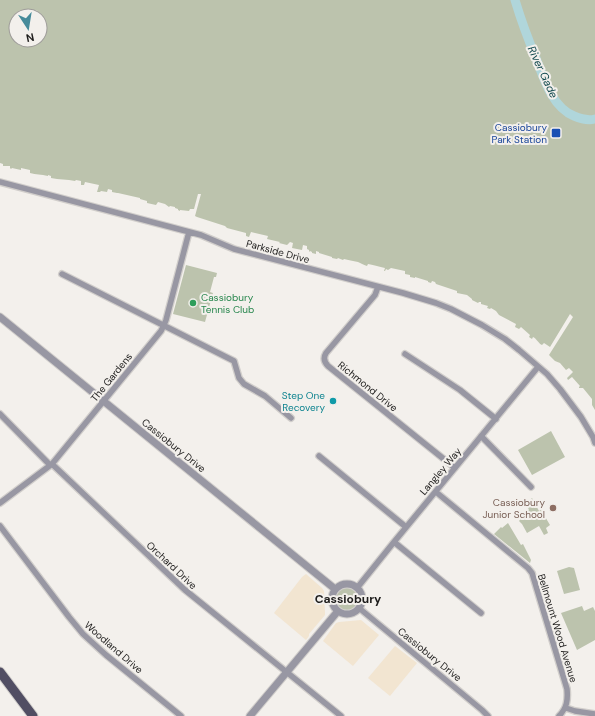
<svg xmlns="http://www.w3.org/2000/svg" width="595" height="716" viewBox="0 0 595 716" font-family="'DM Sans',sans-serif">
<rect width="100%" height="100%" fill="#f3f0ec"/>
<path fill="#f2e5d1" d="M306 574 322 588 324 591 325 612V615L309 634V636L306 640 274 613 302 577Z
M361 620 379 635 353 666 323 641 336 623 339 622Z
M395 646 417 663 390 696 368 678Z"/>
<path fill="#bcc3ad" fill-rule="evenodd" d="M0 0H595V410L592 405V399L583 388H579V387L580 386 572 377 568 380 567 378 573 372 569 368 566 370 560 363 555 361 549 355 573 317 570 314 550 347 544 343 542 345C538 343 537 339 533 337L532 339 529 337 530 335 521 327 519 329 515 327 516 324 499 315 496 311 491 308 490 309 487 308 488 306 481 304V302H479L478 303 472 300V299L467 295 457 293V291L436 284 435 282 432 281 431 283 428 282V281L415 277V278L410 277V275L405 274V271L391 268 388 270 386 269 385 271H384L385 268C379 267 375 265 368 264L367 266C363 265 361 263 358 262 353 261 348 260 344 259L343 260 338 258 337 259 332 258V257L319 253V252L316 251V254L312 253V252L310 251 309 252V250L307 249V246L303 245 302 250 292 248 293 243 290 242 287 245 279 243 280 242 267 239 268 236 251 232 249 237 246 236V233L227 228 225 226 197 217 195 216 201 194H198L194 209H190L189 211 180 210V211L178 210V209L175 208V207L170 206 169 207 165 204 158 202 156 205 147 203V201L140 199V198L118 193H117L112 192V190L108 189 107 192 101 191 100 192H97L99 185 85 182 84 185H81V181L76 180 75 181C67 179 59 180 51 178V176L48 175V176C41 174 36 175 30 173V170L21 168V170L12 168 11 169 10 168V166H3V164L0 163ZM16 16H40V40H16Z
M186 265 217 273 216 277H214L210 292 213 293 205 322 173 314Z
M551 431 565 457 532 475 518 450Z
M532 498 539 511 541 510 550 525 546 528 548 533 544 535 539 526 527 533 522 524 519 521 529 509 525 506Z
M508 523 521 545 523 544 531 560 530 563 494 534 501 527 502 528Z
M569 567 574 568 580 590 564 594 557 571Z
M335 599a12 12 0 1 1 24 0a12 12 0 1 1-24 0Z
M582 606 584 611 593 607 595 611V640L577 650 561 613Z"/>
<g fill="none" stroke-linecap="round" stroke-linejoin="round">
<path stroke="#b0d6db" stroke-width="9" d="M515 0C521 20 528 39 536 58 544 79 552 107 574 116 581 119 587 121 595 119"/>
<g stroke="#d1cecb" stroke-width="8">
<path id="minor" d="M0 182 201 235 234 249 403 293 436 303 451 309 482 325 505 339 519 350 547 374 560 389 581 417 593 437 595 443
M62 274 234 361 239 378 244 384 265 396 291 418
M378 287 375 295 326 353C323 358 324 362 328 366L455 468
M405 354 460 390 496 419
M0 414 50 465
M481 436 531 487
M319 456 406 527
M52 464 185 590 341 716
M436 492 528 568 532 573 567 689C568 700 567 708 559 716
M0 503 52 464 161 331 164 325 166 320 189 232
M0 526 69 617 83 634 106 655 181 716
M394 542 481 613
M357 588 394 542 538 367
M359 608 482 710 488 716
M566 708 575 711 595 714"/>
</g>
<g stroke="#d1cecb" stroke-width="9">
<path id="tertiary" d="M0 317 335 589
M332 599a15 15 0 1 1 30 0a15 15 0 1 1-30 0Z
M250 716 338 611"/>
</g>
<g stroke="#d1cecb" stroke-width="11">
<path id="primary" d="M0 672 33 716"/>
</g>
<use href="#minor" stroke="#9897a3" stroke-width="5.5"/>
<use href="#tertiary" stroke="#9897a3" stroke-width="7"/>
<use href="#primary" stroke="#514e63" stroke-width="9"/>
</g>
<rect fill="#1a4fb4" stroke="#f3f0ec" stroke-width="1.5" x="551" y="128" width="10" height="10" rx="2"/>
<circle fill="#2e9e5b" stroke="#f3f0ec" stroke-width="1.5" cx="193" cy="303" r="4"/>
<circle fill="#0f9aa8" stroke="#f3f0ec" stroke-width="1.5" cx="333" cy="401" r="4"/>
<circle fill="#8d6e63" stroke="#f3f0ec" stroke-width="1.5" cx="553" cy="508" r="4"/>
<g text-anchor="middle" stroke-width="4" stroke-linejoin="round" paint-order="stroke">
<g font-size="10" fill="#164399" stroke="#f3f0ec" text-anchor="end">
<text x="547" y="131">Cassiobury<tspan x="547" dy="12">Park Station</tspan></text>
</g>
<g font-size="10" fill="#1e1d1c" stroke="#f3f0ec">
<text transform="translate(278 251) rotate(15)" y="4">Parkside Drive</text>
<text transform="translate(111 377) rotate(-51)" y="4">The Gardens</text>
<text transform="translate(368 386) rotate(39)" y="4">Richmond Drive</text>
<text transform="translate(174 445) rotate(39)" y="4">Cassiobury Drive</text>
<text transform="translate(440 471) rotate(-50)" y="4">Langley Way</text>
<text transform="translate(172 565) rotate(43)" y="4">Orchard Drive</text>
<text transform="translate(558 628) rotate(73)" y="4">Bellmount Wood Avenue</text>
<text transform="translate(114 647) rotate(41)" y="4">Woodland Drive</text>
<text transform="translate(430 654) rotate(39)" y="4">Cassiobury Drive</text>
</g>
<g font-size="10" fill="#27864d" stroke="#f3f0ec" text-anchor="start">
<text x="201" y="301">Cassiobury<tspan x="201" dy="12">Tennis Club</tspan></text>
</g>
<g font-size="10" fill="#0d838f" stroke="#f3f0ec" text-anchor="end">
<text x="325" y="399">Step One<tspan x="325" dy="12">Recovery</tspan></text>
</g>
<g font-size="10" fill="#785e54" stroke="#f3f0ec" text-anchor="end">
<text x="545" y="506">Cassiobury<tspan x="545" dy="12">Junior School</tspan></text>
</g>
<g font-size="11" font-style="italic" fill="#0f474d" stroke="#f3f0ec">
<text transform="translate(543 72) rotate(65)" y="4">River Gade</text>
</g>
<g font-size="12" font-weight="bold" fill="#1e1d1c" stroke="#f3f0ec">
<text x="348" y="603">Cassiobury</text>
</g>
</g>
<g transform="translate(28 28) rotate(168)"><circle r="19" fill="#f3f0ec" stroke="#9e9c99"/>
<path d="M0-3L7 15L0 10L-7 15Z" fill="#478b9a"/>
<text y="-6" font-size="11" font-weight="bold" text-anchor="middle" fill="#1e1d1c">N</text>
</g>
</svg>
